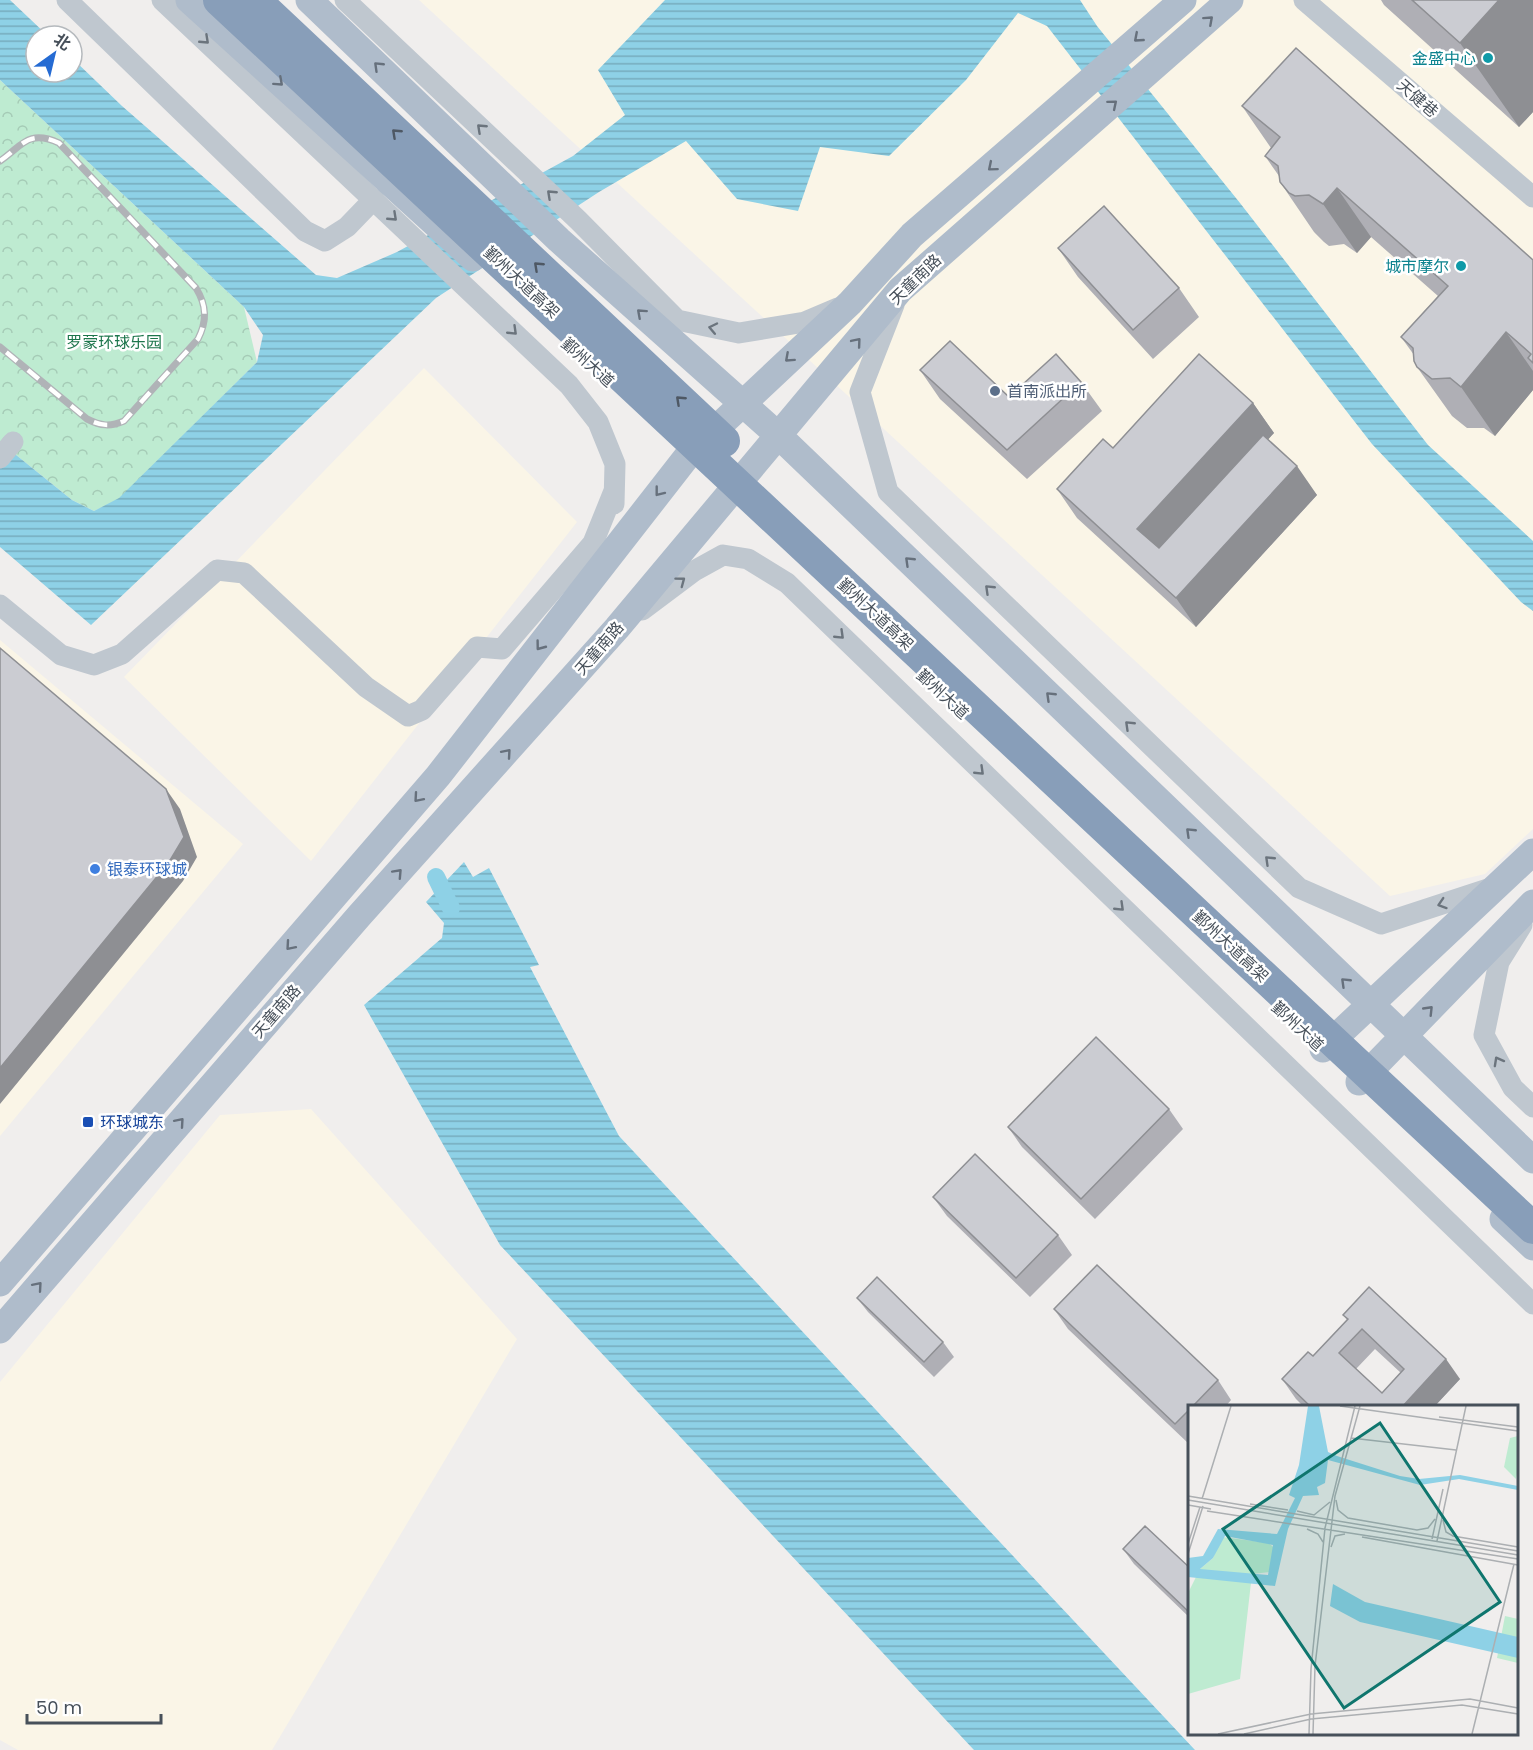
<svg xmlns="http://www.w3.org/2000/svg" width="1533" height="1750" viewBox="0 0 1533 1750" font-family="Poppins,'Noto Sans SC',sans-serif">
<defs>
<pattern id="park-crowns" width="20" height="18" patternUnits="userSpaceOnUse" patternTransform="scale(1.5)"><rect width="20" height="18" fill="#beebd1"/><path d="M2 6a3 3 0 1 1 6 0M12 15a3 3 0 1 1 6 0" fill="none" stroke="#a5cbb6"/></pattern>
<pattern id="water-rules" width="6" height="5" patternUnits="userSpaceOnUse" patternTransform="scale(1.5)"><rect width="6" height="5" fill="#8ed1e6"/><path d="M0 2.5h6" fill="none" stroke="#76acbd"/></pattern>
</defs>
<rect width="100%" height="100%" fill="#f0eeed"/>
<path fill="#faf5e7" d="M419 0H1533V829L1485 874 1390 896Z
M424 368 577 522 311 861 124 677Z
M0 640 243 844 0 1136Z
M311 1109 517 1339 272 1750H18L0 1740V1382L220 1115Z"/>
<path fill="url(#park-crowns)" d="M0 80 244 307 257 362 119 499 94 511 72 500 0 442Z"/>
<path fill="url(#water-rules)" d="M0 0H10L48 36H36V72H72V58L122 106 316 275 337 278 397 252 573 156 625 115 598 70 665 0H1080L1097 26 1240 203 1428 445 1533 541V611L1521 602 1372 444 1047 26 1018 13 966 80 889 156 820 147 798 211 737 199 686 141 599 192 436 298 91 625 0 547V442L72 500 94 511 119 498 257 362 263 335 244 307 0 80Z
M464 862 473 877 489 868 539 965 530 967 619 1136 1195 1750H974L500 1245 364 1005 442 938 444 923 426 902Z"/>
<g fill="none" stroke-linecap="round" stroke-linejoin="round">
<path stroke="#8ed1e6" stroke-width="18" d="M436 877 451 908"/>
<path stroke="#bfc7cf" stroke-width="21" d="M67 0 305 231 325 241 347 227 374 199
M162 0 569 385 598 422 615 464 614 504
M345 0 578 220 677 320 739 333 805 322 838 308
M1304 0 1533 197
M894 305 860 392 888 492 1299 888 1381 924 1494 887
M0 458 13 442
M0 605 61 655 94 665 122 654 217 570 244 573 366 687 408 716 422 710 477 647 502 649 593 543 614 491
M642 610 694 571 723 555 748 559 787 583 1533 1304
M1522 925 1499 962 1484 1035 1513 1088 1533 1107"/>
<path stroke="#afbccb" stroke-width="27" d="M189 0 473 258
M309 0 559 240 779 436 1533 1160
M1323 1049 1533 852
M1359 1082 1533 903
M1503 1219 1533 1247
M0 1283 438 776 689 454 850 303 912 235 1183 0
M0 1330 359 916 617 628 900 290 1230 0"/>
<path stroke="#889eb9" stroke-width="32" d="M219 0 1533 1228
M255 0 724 441"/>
<g stroke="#b0b3b7" stroke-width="7">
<path id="rail" d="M0 161C22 146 28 129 59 143L196 288C207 306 207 321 198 339L124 421C110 427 101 426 87 419L0 347"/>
</g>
<use href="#rail" stroke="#fff" stroke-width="4.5" stroke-dasharray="14" stroke-linecap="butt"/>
</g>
<path fill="#afafb5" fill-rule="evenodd" d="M1381 0H1533V112L1519 127 1384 5Z
M1242 106 1533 260V390L1495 436 1484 428H1467L1452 416 1417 367 1414 355 1401 337 1438 296 1371 237 1357 253 1344 244 1329 246 1324 242 1314 232 1280 182 1279 176 1265 156 1271 148Z
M1058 248 1179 288 1199 317 1153 359 1078 277Z
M920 370 1009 397 1081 382 1102 411 1027 479 940 399Z
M1253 403 1274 433 1268 439 1317 495 1196 627 1077 518 1057 489 1113 448Z
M1169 1109 1183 1129 1095 1219 1022 1147 1008 1127Z
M933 1197 1058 1235 1072 1255 1030 1297 947 1216Z
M857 1298 943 1342 954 1357 934 1377 868 1312Z
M1054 1309 1218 1380 1231 1400 1225 1407H1190L1189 1444 1068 1329Z
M1343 1315 1460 1379 1434 1407H1304L1296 1399 1282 1379 1313 1356 1347 1320ZM1375 1349 1401 1373 1382 1393 1356 1369Z
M1123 1549 1190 1568V1618L1134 1564Z"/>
<path fill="#8e8f93" d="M1499 0H1533V112L1519 127 1460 43Z
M1337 188 1371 237 1357 253 1323 204Z
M1506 332 1533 371V390L1495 436 1461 387Z
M1253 403 1274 433 1158 558 1137 529Z
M1297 466 1317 495 1196 627 1176 598Z
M166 789 180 809 197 857 183 881 0 1104V1068Z
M1446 1359 1460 1379 1434 1407H1402Z"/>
<path fill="#cbccd2" stroke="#8e8f93" stroke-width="1.5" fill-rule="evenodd" d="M1412 0H1499L1460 43Z
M1296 48 1533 260V363L1528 358 1531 354 1506 332 1461 387 1450 378 1432 379 1417 367 1414 361 1413 348 1401 337 1448 286 1337 188 1323 204 1309 195 1295 196 1289 193 1280 182 1278 166 1265 156 1280 137 1242 106Z
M1104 206 1179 288 1133 330 1058 248Z
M950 341 1009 397 1056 354 1081 382 1007 450 920 370Z
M1199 354 1253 403 1137 529 1159 548 1263 435 1297 466 1176 598 1057 489 1103 439 1113 448Z
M0 648 166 789 184 837 169 862 0 1068Z
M1096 1037 1169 1109 1081 1199 1008 1127Z
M975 1154 1058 1235 1016 1278 933 1197Z
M1097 1265 1218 1380 1192 1407H1190V1409L1175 1424 1054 1309Z
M877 1277 943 1342 924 1362 857 1298Z
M1369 1287 1446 1359 1402 1407H1311L1282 1379 1308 1352 1313 1356 1348 1319 1343 1315ZM1362 1329 1404 1369 1382 1393 1339 1353Z
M1145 1526 1190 1568V1613L1123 1549Z"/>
<defs><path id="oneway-chevron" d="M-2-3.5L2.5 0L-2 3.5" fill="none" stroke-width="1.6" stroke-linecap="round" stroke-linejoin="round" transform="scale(1.5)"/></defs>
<g stroke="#66707c">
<use href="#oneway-chevron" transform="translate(1209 20) rotate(-42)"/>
<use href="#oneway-chevron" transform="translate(1138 38) rotate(139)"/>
<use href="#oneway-chevron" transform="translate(378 66) rotate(-136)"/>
<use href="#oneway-chevron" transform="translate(279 82) rotate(42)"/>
<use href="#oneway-chevron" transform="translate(1113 104) rotate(-40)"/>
<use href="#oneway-chevron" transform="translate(992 167) rotate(140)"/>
<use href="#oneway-chevron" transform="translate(641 313) rotate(-138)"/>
<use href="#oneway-chevron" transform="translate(857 342) rotate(-50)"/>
<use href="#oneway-chevron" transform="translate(789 358) rotate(138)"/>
<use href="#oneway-chevron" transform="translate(659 492) rotate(128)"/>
<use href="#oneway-chevron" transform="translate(909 561) rotate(-136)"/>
<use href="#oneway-chevron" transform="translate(540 646) rotate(127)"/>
<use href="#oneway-chevron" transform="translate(1050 696) rotate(-136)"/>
<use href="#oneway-chevron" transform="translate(507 753) rotate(-49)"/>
<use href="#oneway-chevron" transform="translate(418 798) rotate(131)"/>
<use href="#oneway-chevron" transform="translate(1190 832) rotate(-136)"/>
<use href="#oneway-chevron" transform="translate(398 873) rotate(-47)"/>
<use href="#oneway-chevron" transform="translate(290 946) rotate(131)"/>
<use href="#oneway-chevron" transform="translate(1345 982) rotate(-136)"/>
<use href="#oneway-chevron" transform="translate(1429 1010) rotate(-46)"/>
<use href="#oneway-chevron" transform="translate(180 1122) rotate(-49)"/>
<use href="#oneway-chevron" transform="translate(38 1286) rotate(-49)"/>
</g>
<g stroke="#6b747d">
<use href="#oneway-chevron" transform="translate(205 40) rotate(43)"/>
<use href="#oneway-chevron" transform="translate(481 128) rotate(-137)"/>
<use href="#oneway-chevron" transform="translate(551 194) rotate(-137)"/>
<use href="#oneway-chevron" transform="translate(393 217) rotate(43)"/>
<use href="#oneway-chevron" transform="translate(713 328) rotate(-168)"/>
<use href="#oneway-chevron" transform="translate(513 331) rotate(44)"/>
<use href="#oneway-chevron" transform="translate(681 581) rotate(-37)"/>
<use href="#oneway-chevron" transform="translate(989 589) rotate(-136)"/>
<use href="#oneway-chevron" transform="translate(840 635) rotate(44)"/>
<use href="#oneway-chevron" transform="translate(1129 725) rotate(-136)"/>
<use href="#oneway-chevron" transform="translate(980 771) rotate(44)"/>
<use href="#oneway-chevron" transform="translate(1269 860) rotate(-136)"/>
<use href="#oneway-chevron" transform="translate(1442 904) rotate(162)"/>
<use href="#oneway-chevron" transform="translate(1120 907) rotate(44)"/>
<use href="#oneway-chevron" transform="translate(1498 1061) rotate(-119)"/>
</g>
<g stroke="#4e5864">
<use href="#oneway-chevron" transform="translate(396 133) rotate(-137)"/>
<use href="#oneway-chevron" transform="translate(538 266) rotate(-137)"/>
<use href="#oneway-chevron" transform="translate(680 400) rotate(-137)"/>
</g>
<g fill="#0f9aa8" stroke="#fff" stroke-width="2">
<circle cx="1488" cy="58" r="6"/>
<circle cx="1461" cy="266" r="6"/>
</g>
<circle fill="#5c6f8a" stroke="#fff" stroke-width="2" cx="995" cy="391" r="6"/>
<circle fill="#3f7fe0" stroke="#fff" stroke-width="2" cx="95" cy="869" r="6"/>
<rect fill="#1a4fb4" stroke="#fff" stroke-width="2" x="82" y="1116" width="12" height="12" rx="3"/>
<g text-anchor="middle" stroke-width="5" stroke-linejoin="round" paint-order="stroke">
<g font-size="16" fill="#0d838f" stroke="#fff" text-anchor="end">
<text x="1476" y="64">金盛中心</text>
<text x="1449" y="272">城市摩尔</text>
</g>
<g font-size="16" fill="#47505a" stroke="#fff">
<text transform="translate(1418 98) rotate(41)" y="6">天健巷</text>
<text transform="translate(915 279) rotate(-44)" y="6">天童南路</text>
<text transform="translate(522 282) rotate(43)" y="6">鄞州大道高架</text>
<text transform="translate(588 362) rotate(42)" y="6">鄞州大道</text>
<text transform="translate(876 614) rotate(43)" y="6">鄞州大道高架</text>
<text transform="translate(599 648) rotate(-49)" y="6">天童南路</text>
<text transform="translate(943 694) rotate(43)" y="6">鄞州大道</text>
<text transform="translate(1231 946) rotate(43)" y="6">鄞州大道高架</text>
<text transform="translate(276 1011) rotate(-49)" y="6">天童南路</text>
<text transform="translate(1298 1026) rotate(43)" y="6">鄞州大道</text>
</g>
<g font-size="16" fill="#1d764c" stroke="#fff">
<text x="114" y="348">罗蒙环球乐园</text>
</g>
<g font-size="16" fill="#4e5e75" stroke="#fff" text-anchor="start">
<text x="1007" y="397">首南派出所</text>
</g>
<g font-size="16" fill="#366cbe" stroke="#fff" text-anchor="start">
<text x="107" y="875">银泰环球城</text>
</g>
<g font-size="16" fill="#164399" stroke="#fff" text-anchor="start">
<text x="100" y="1128">环球城东</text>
</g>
</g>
<g transform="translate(1188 1405)">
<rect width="330" height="330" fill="#f0eeed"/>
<path d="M34 132 81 138 86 143 82 167 64 169 52 274 0 289V188L12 164 25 153ZM317 211 330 214V258L309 253Z" fill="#beebd1"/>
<path d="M330 31V64L328 74 316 62 322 33Z" fill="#beebd1"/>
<path d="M120 1H131L140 47 149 51 212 71 231 74 272 70 330 81V85L271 74 232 80 140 55 137 78 129 82 131 90 115 91 100 124 87 181 0 172V153L15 151 30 124 89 129 107 93 101 90 111 60ZM37 131 85 140 80 170 12 164 25 153ZM145 179 177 197 330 232V253L172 217 142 201Z" fill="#8ed1e6" fill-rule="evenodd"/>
<path fill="none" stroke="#acafb2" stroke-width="1.5" d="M152 1 330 26M251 12 330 22M163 33 268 45M0 91 330 146M14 94 43 1M0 95 330 150M148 95 150 105 160 113 229 125 240 123 247 114M62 99 100 105M0 100 23 104M19 106 330 154M109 106 126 110 142 97M255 115 258 127 265 131 330 142M119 124 130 129 135 137M174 132 330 160M244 134 255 84M249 136 278 1M0 139 12 102M143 142 147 131 157 129M0 149 15 101M30 329 123 309 282 294 330 303M56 329 123 314 274 300 330 309M121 329 123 264 137 123 167 1M125 329 127 261 147 91 172 1M284 329 326 159"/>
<path fill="#0f766e" fill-opacity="0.15" stroke="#0f766e" stroke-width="3" d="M192 18 312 197 156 303 35 124Z"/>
<rect width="330" height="330" fill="none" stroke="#47505a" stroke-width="3"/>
</g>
<g transform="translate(54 54) rotate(34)"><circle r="28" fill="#ffffff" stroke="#b5b9bd" stroke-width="1.5"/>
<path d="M0-4.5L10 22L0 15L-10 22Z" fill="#256bd3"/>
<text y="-9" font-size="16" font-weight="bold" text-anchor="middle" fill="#47505a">北</text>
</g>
<path d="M27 1714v9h134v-9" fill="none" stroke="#47505a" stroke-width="3"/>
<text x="36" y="1714" font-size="18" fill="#47505a" stroke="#ffffff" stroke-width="4.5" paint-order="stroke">50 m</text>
</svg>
